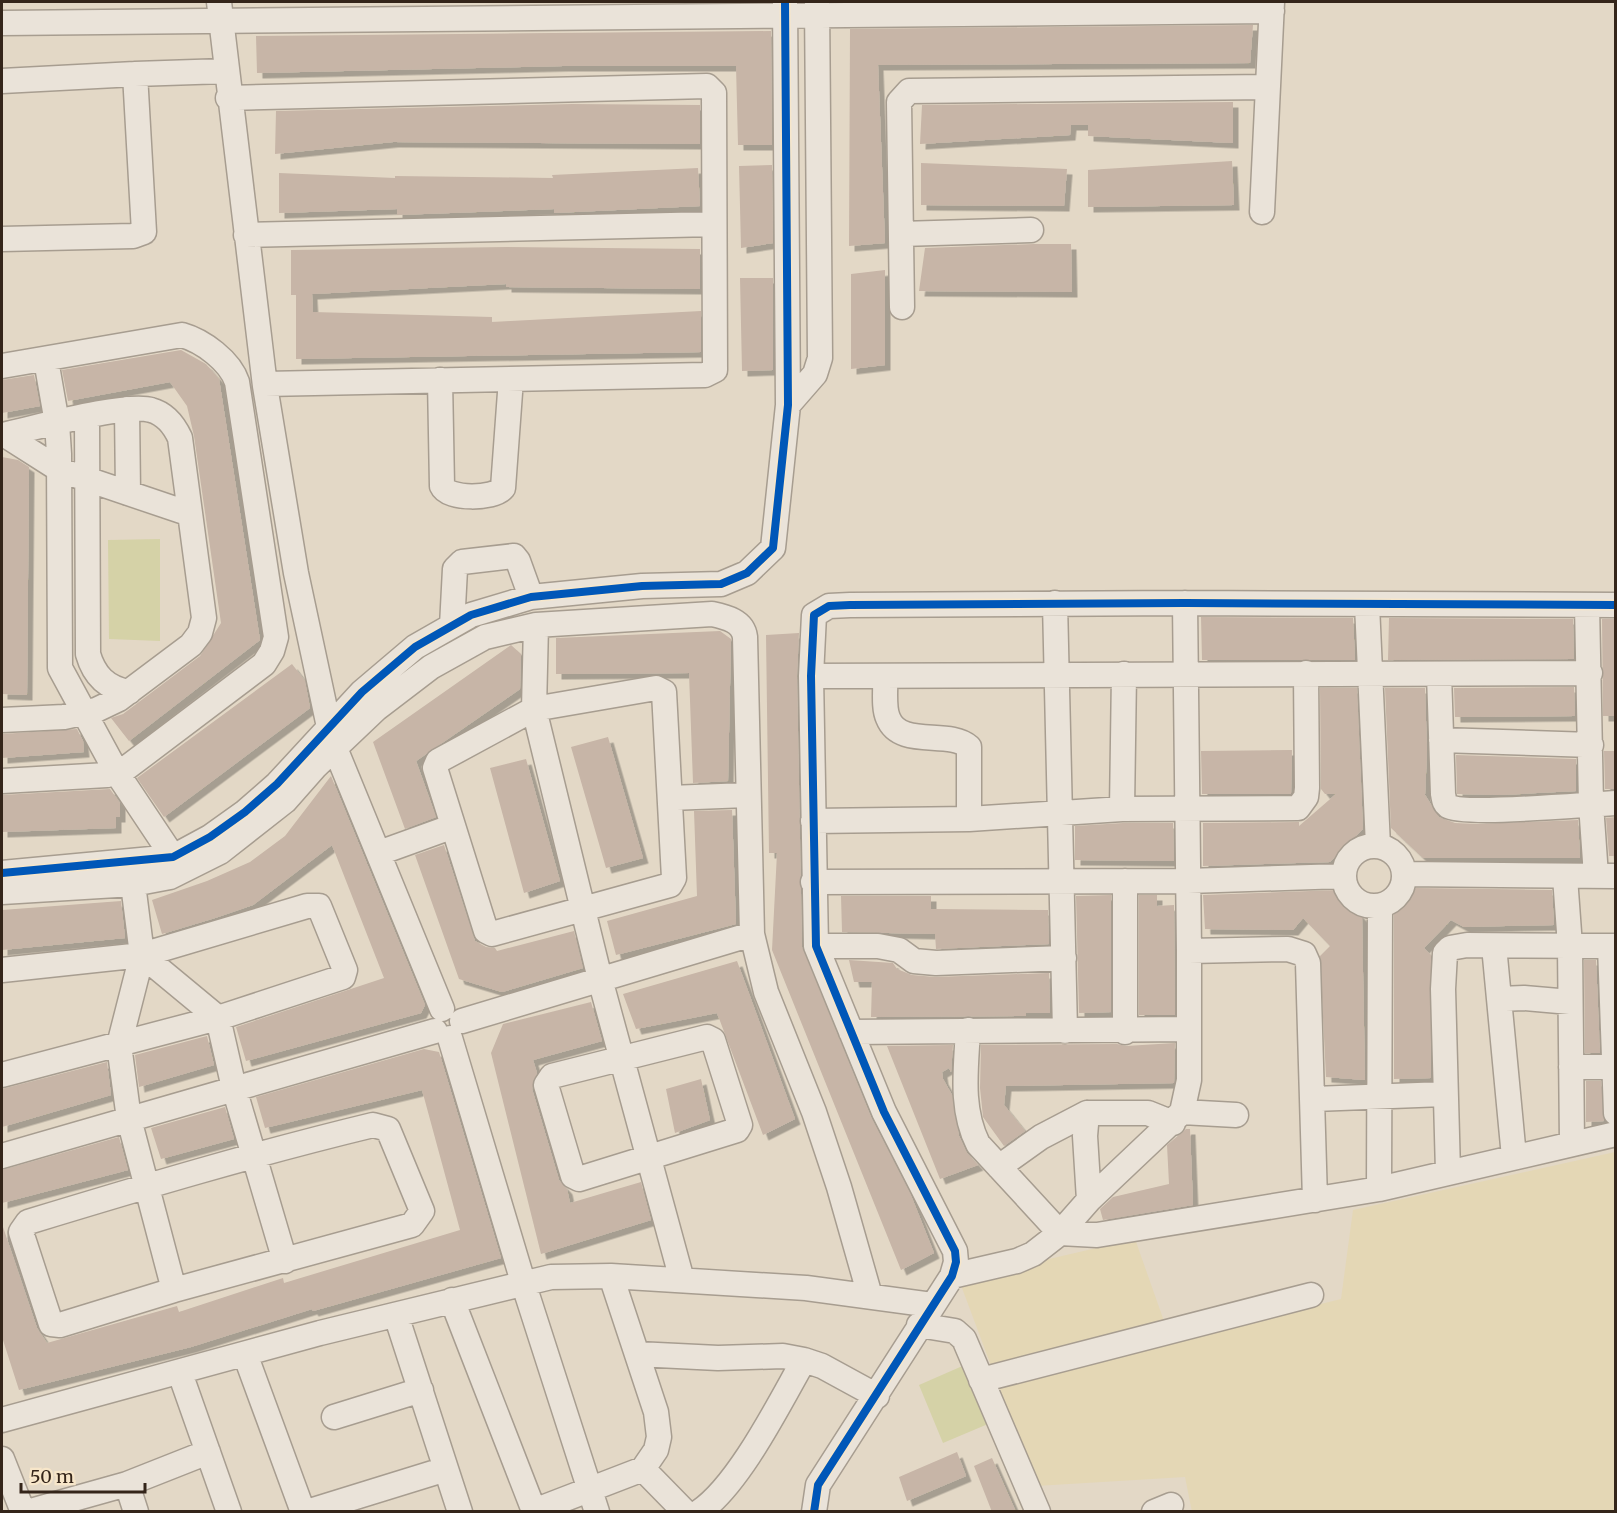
<svg xmlns="http://www.w3.org/2000/svg" width="1617" height="1513" viewBox="0 0 1617 1513" font-family="Merriweather,serif">
<defs>
<filter id="shadow"><feDropShadow dx="5.5" dy="5.5" stdDeviation="0" flood-color="#0004"/></filter>
</defs>
<rect width="100%" height="100%" fill="#e3d8c6"/>
<path fill="#e4d7b5" d="M1615 1152V1511L1192 1512 1185 1477 1036 1486 959 1280 1135 1239 1171 1341 1341 1299 1353 1210Z"/>
<path fill="#d5d2a7" d="M160 539V641L109 639 108 540Z
M967 1364 988 1424 943 1443 919 1385Z"/>
<path fill="#c7b5a7" filter="url(#shadow)" d="M1253 25 1250 63 878 65 885 243 849 246 850 29Z
M771 31 772 145H738L736 66H563L257 73 256 36Z
M1233 102V143L1088 136V125H1071L1070 135 920 144 922 105Z
M572 104 700 105V144L393 142 275 154 276 111Z
M1232 161 1234 205 1088 207V170Z
M921 163 1067 169 1064 206 921 205Z
M772 165 773 243 741 248 739 166Z
M698 168 700 206 554 213V209L397 215V209L279 213V173L395 178V176L553 178 552 175Z
M1034 244H1071L1072 292 919 291 925 248Z
M507 247 700 249V289L506 287V284L312 294 313 312 492 317V322L701 311V352L296 359V295H291V250Z
M885 270V365L851 369V274Z
M740 278H773V370L742 371Z
M181 350 206 364 219 379 260 640 129 741 111 718 123 714 200 656 221 623 194 436 187 406 170 382 68 401 62 370Z
M34 375 40 406 2 413V380Z
M2 457 18 460 29 467 27 695 2 694Z
M1201 617 1353 618 1355 660H1202Z
M1389 618 1573 619 1574 659 1388 660Z
M1602 619H1616V716H1603Z
M720 631 731 639 728 781 693 783 689 673 556 674V638Z
M799 633 797 676 802 947 871 1117 910 1193 934 1253 901 1270 772 950 777 853H769L766 635Z
M511 645 521 654 520 689 416 761 436 817 405 829 373 742Z
M292 664 305 681 310 708 164 817 137 778Z
M1574 687 1575 716 1455 717 1454 688Z
M1320 688H1357L1363 829 1330 862 1203 866V823L1299 822V826L1336 794H1325L1321 789Z
M1385 688H1425L1427 753 1425 795 1439 817 1455 823 1477 824 1578 820 1580 858H1423L1391 828Z
M77 729 83 741 84 752 2 758V734Z
M608 737 643 858 606 868 571 747Z
M1292 750 1291 794H1202L1201 751Z
M1604 751H1616V789H1605Z
M1456 755 1576 759V791L1500 795 1457 794Z
M526 759 560 881 524 893 490 768Z
M331 776 425 1005 421 1013 246 1061 236 1027 384 978 332 845 253 905 215 918 162 934 152 900 207 881 250 862 285 836Z
M110 789 120 803V817H116V828L2 832V795Z
M732 810 736 924 616 955 607 921 697 896 694 811Z
M1616 817V856H1609L1606 818Z
M1123 823H1173L1174 861 1075 860V826Z
M444 845 475 941 486 947 495 948 497 951 574 931 583 968 502 992 459 979 415 855Z
M1416 888 1552 890 1554 925 1464 927 1451 920 1424 948 1431 955V1078L1394 1079V912Z
M1338 890 1362 917 1365 1080 1326 1077 1320 956 1330 946 1303 918 1293 930 1205 929 1203 895Z
M1111 895V1012L1079 1013 1076 896Z
M1139 895H1157V906L1174 905 1175 1015H1139Z
M841 896H931V909L1048 910 1049 944 936 949 935 934 842 932Z
M121 901 125 938 2 950V910Z
M849 960 893 963 897 969 912 975 935 977 1049 973 1050 1013H1026V1016L871 1017 872 982H854Z
M1584 960H1596L1600 1053H1585Z
M737 961 795 1119 763 1135 717 1013 636 1029 623 994Z
M591 1002 602 1041 533 1060 537 1073 532 1089 559 1180 567 1189 570 1203 641 1182 651 1220 541 1254 491 1053 503 1024Z
M207 1036 214 1065 139 1087 135 1055Z
M1175 1043 1174 1083 1006 1086 1004 1105 1025 1131 1004 1146 983 1117 980 1088 981 1045 1117 1044 1126 1046Z
M953 1045 951 1072 949 1068 942 1072 943 1079 952 1095 959 1136 967 1153 978 1165 940 1179 887 1046Z
M424 1049 439 1052 501 1258 313 1311 312 1309 191 1347 19 1390 2 1337V1224L37 1328 47 1343 177 1306 179 1312 283 1278 284 1283 460 1230 422 1090 265 1128 256 1097Z
M107 1062 111 1095 2 1127V1089Z
M701 1079 710 1120 675 1133 666 1089Z
M1586 1081H1601L1604 1121 1586 1122Z
M225 1107 234 1139 161 1159 151 1128Z
M1186 1129H1190L1193 1205 1103 1220 1100 1209 1113 1197 1169 1184 1167 1145Z
M119 1137 128 1170 2 1203V1170Z
M957 1452 966 1476 907 1501 899 1477Z
M992 1458 1016 1512H992L974 1466Z"/>
<g fill="none" stroke-linecap="round" stroke-linejoin="round">
<g stroke="#a79d90" stroke-width="27">
<path id="minor" d="M219 2 265 386 296 573 329 727 335 748 442 1009
M2 23 1272 11
M2 81 135 74
M228 98 707 86 714 93 715 370 705 375 265 384
M1262 212 1272 2
M901 234 1031 230
M246 235 714 224
M2 239 133 236 144 232 135 74 225 71
M902 307 899 102 909 91 1268 87
M46 360 57 423 59 454 60 668 117 773 173 857
M2 366 182 335C203 341 230 361 237 382L276 637 272 651 264 664 125 769 107 775 2 781
M440 380 442 486C448 500 494 499 503 488L511 379
M788 405 815 374 820 358 817 2
M127 409 128 493
M87 417 88 654C94 675 106 688 129 692
M2 435C31 429 127 402 151 410 166 414 174 425 180 438L204 618 200 633 191 645 119 699 96 710 64 717 2 720
M5 435 60 470 190 514
M1055 603 1065 1031
M1367 605 1378 846
M1587 605 1591 804 1596 876
M536 625 534 709 600 979 682 1280
M452 626 455 569 462 562 514 556 518 561 531 597
M1439 674 1443 794C1444 799 1444 803 1448 806 1464 816 1588 804 1616 803
M811 676 1590 673
M885 676C886 688 883 707 888 718 900 749 949 729 969 747V819
M656 688 664 692 674 878 670 885 492 934 486 931 435 768 438 761 534 709Z
M1441 740 1591 745
M670 798 747 795
M1122 809 1124 674
M813 821 969 819 1122 809 1298 808 1306 797 1307 788 1306 673
M1344 876a30 30 0 1 1 60 0a30 30 0 1 1-60 0Z
M379 853 451 827
M2 873 173 857 210 837 245 812 277 784 362 692 415 647 471 615 531 597 642 586 721 584 747 573 773 548 788 405 785 2
M1404 874 1616 876
M1565 877 1570 946 1572 1144
M1125 881V1032
M813 882 1188 881 1344 876
M133 884 142 955 119 1045 129 1119 174 1290 60 1325 51 1324 21 1232 28 1222C143 1187 257 1153 373 1125L388 1129 422 1211 412 1225 174 1290
M2 892 133 884 170 877 220 852 285 801 315 767 376 709 431 667 485 637 536 625 712 614C726 617 743 621 745 637L752 934 766 992 814 1112 839 1187 870 1296
M816 946H878L899 950 914 961 936 963 1064 958
M1494 946 1514 1157
M1610 946 1616 1113
M1189 951 1288 949 1304 954 1308 963 1315 1200
M142 955 218 1018 234 1088 285 1261
M2 970 142 955 307 906H319L345 970 343 977 218 1018 2 1075
M1499 999 1524 998 1570 1002
M462 1021 752 934
M968 1030C966 1069 960 1108 978 1144L1060 1233 1097 1235 1379 1189 1616 1134
M851 1032 1189 1029
M707 1037 713 1040 740 1125 737 1130 579 1179 573 1176 546 1085 552 1076Z
M450 1038 523 1282 597 1512
M1571 1067H1614
M1314 1099 1444 1094
M1182 1112 1236 1115
M2 1156 435 1031
M999 1167 1041 1137 1087 1113
M1448 1172 1443 989 1445 953 1450 948 1467 945 1616 946
M1379 1189 1380 906
M1089 1200 1085 1136 1087 1113H1148L1173 1123
M952 1276 1017 1261 1033 1254 1060 1233 1089 1200 1182 1112 1189 1080V951L1185 603
M452 1300 534 1511 643 1469 656 1450 659 1437 656 1412 611 1276
M396 1315 460 1512
M919 1325 955 1331 964 1339 1038 1512
M245 1354 303 1512
M637 1354 718 1358 783 1356 804 1360 822 1366 877 1396
M180 1373 229 1512
M981 1380 1311 1295
M334 1417 421 1390
M2 1420 320 1333 551 1277 611 1276 806 1288 932 1305
M2 1459 23 1512
M643 1469 685 1512
M27 1512 127 1484
M136 1512 127 1484 208 1452
M307 1512 446 1469
M699 1512C739 1485 780 1402 804 1360
M814 1512 818 1485 952 1276 956 1262 955 1251 884 1112 816 946 811 676 814 615 829 606 850 605 1185 603 1616 605
M1154 1512 1171 1505"/>
</g>
<use href="#minor" stroke="#eae3d9" stroke-width="24"/>
<g stroke="#f7e6c9" stroke-width="11">
<path id="cycleway" d="M2 873 173 857 210 837 245 812 277 784 362 692 415 647 471 615 531 597 642 586 721 584 747 573 773 548 788 405 785 2
M814 1512 818 1485 952 1276 956 1262 955 1251 884 1112 816 946 811 676 814 615 829 606 850 605 1185 603 1616 605"/>
</g>
<use href="#cycleway" stroke="#0057b8" stroke-width="8"/>
</g>
<rect width="1617" height="1513" fill="none" stroke="#34251a" stroke-width="6"/>
<path d="M21 1483v9h124v-9" fill="none" stroke="#34251a" stroke-width="3"/>
<text x="30" y="1483" font-size="18" fill="#34251a" stroke="#f7e6c9" stroke-width="4.5" paint-order="stroke">50 m</text>
</svg>
